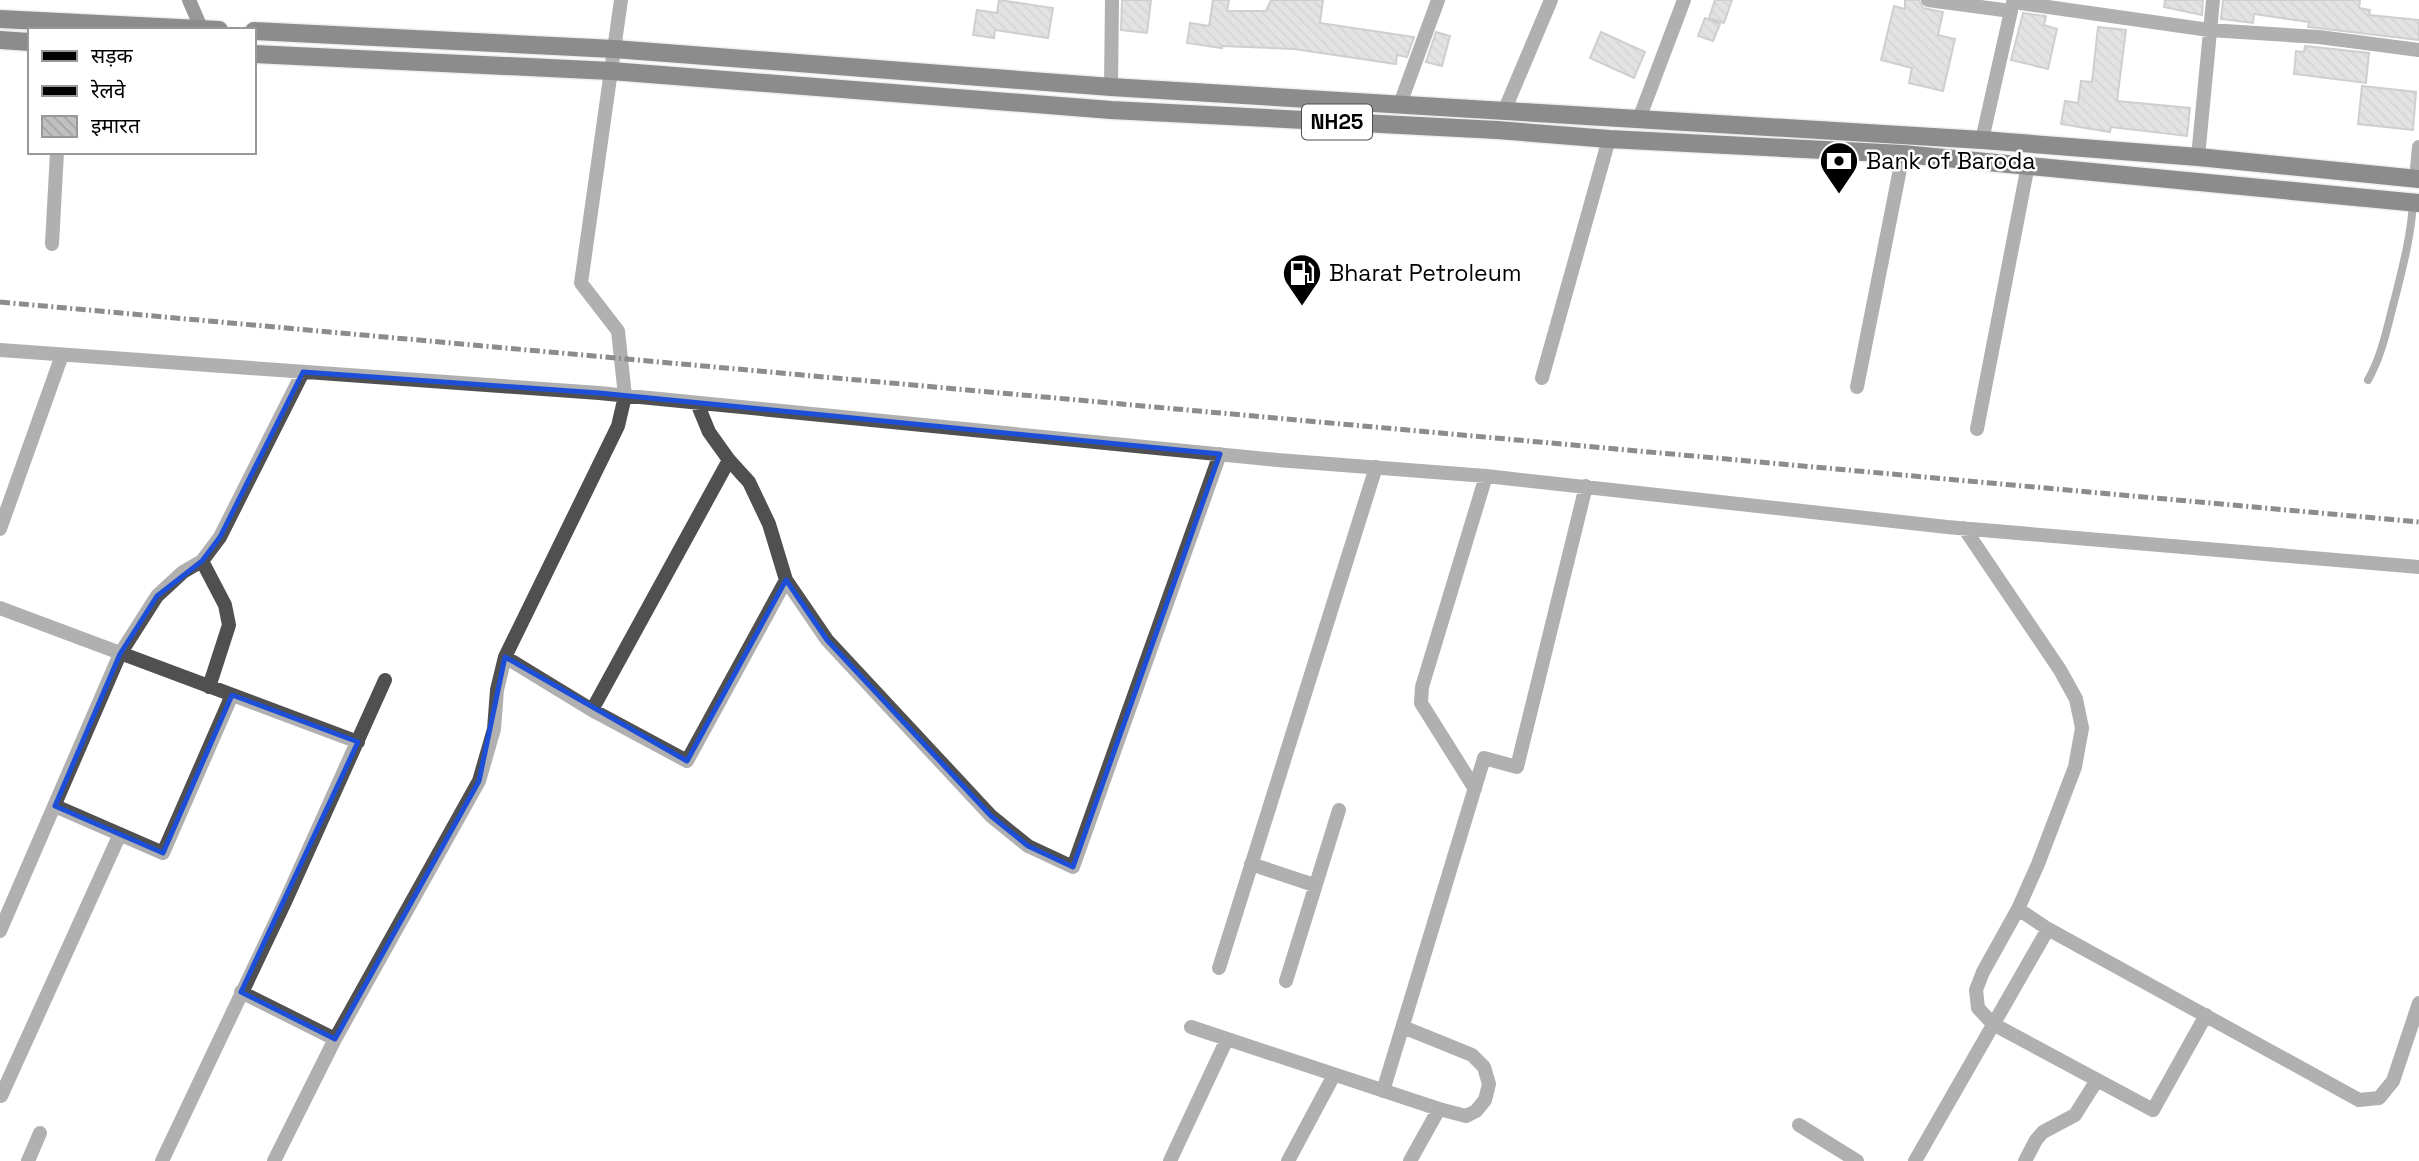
<svg xmlns="http://www.w3.org/2000/svg" width="2419" height="1161" viewBox="0 0 2419 1161" font-family="'Space Grotesk','Noto Sans Devanagari',sans-serif">
<defs>
<pattern id="building-back-hatch" width="6" height="6" patternUnits="userSpaceOnUse" patternTransform="scale(1.75)"><rect width="6" height="6" fill="#c0c0c0"/><path d="M-1 5l2 2M0 0l6 6M5-1l2 2" fill="none" stroke="#a3a3a3"/></pattern>
</defs>
<rect width="100%" height="100%" fill="#fff"/>
<path fill="url(#building-back-hatch)" stroke="#949494" stroke-width="2" d="M999 0 1053 8 1048 38 995 30 994 38 973 35 977 10 997 13Z
M1122 0H1151L1147 33 1121 30Z
M1213 0H1229L1227 11H1266L1271 0H1323L1320 23 1414 37 1407 57 1397 55 1396 64 1294 49 1222 46V48L1187 43 1190 23 1209 26Z
M1715 0H1732L1724 23 1709 18Z
M1905 0H1919L1923 8 1943 12 1938 35 1955 39 1943 91 1909 83 1912 68 1881 60 1894 6 1905 9Z
M2165 0H2203L2202 15 2164 7Z
M2223 0H2360L2359 8 2370 10 2369 15 2419 20V40L2308 27 2309 22 2254 14 2253 23 2221 19Z
M2023 13 2046 16 2044 25 2057 29 2048 69 2011 60Z
M1705 18 1720 24 1713 41 1698 36Z
M2098 27 2126 30 2117 101 2190 108 2187 136 2111 127 2110 132 2061 124 2065 101 2078 103 2081 81 2092 82Z
M1436 32 1450 36 1442 66 1426 62Z
M1601 32 1645 52 1634 78 1590 58Z
M2305 46 2369 53 2366 83 2294 74 2296 51 2304 52Z
M2362 86 2416 92 2413 130 2358 124Z"/>
<g fill="none" stroke-linecap="round" stroke-linejoin="round">
<g stroke="#dbdbdb" stroke-width="21">
<path id="primary" d="M0 19 219 30
M254 31 614 49 1111 87 1982 140 2198 157 2419 179
M0 40 30 42
M254 54 611 71 1111 110 1497 130 1609 139 1903 154 2419 203"/>
</g>
<path stroke="#505050" stroke-width="8" d="M2368 380C2383 353 2387 327 2395 298 2403 266 2411 236 2413 203"/>
<path stroke="#505050" stroke-width="14" d="M1928 0 2011 11 1982 140
M2013 2 2209 30 2319 37 2419 50
M1111 87 1112 0
M1400 104 1438 0
M1505 109 1551 0
M1639 119 1684 0
M2198 157 2213 0
M2416 179 2419 147
M52 244 57 152
M0 350 599 393 1277 460 1486 476 1947 527 2419 567
M1542 378 1609 139
M1857 387 1903 154
M697 403 709 432 729 460 749 482 769 524 786 580 827 640 991 816 1028 846 1073 867 1220 454
M1977 429 2028 165
M1964 528 2060 670 2076 699 2082 728 2075 767 2038 864 2018 909 1983 972 1976 990 1978 1008 1993 1024 2153 1110 2206 1015
M0 529 62 355
M202 561 225 605 229 625 209 687
M0 608 358 742
M505 657 592 710 687 761 786 580
M592 710 729 460
M1475 789 1421 703 1422 687 1486 476
M55 806 163 853 232 695
M1251 864 1314 885
M2018 909 2048 929
M0 931 120 654 157 596 183 572 202 561 220 537 303 372
M1219 968 1376 467
M1286 981 1339 810
M241 992 335 1039
M1191 1027 1439 1109 1466 1116 1476 1111 1485 1100 1489 1084 1484 1067 1472 1055 1403 1027
M1383 1091 1484 758 1517 767 1586 486
M1 1096 120 834
M1799 1125 1857 1161
M28 1161 40 1133
M162 1161 285 902 385 680
M274 1161 335 1039 479 781 494 729 497 690 505 657 618 426 625 396 618 331 581 283 621 0
M1170 1161 1227 1039
M1288 1161 1334 1075
M1410 1161 1439 1109
M1915 1161 2048 929 2359 1100 2379 1098 2393 1081 2419 1003
M2025 1161 2036 1140 2043 1132 2075 1115 2097 1080"/>
<path stroke="#1d1d1d" stroke-width="14" d="M189 0 202 30"/>
<use href="#primary" stroke="#000" stroke-width="18"/>
<path stroke="#000" stroke-width="5" stroke-dasharray="10 3.5 2 3.5" stroke-linecap="butt" d="M0 302 2419 522"/>
</g>
<path d="M0 0H2419V1161H0ZM303 372 599 393 1220 454 1073 867 1028 846 991 816 827 640 786 580 687 761 505 657 479 781 335 1039 241 992 358 742 232 695 163 853 55 806 120 654 157 596 202 561 220 537Z" fill="#fff" fill-opacity=".55" fill-rule="evenodd"/>
<path fill="none" stroke="#1d4ed8" stroke-width="5" stroke-linejoin="round" d="M303 372 599 393 1220 454 1073 867 1028 846 991 816 827 640 786 580 687 761 505 657 479 781 335 1039 241 992 358 742 232 695 163 853 55 806 120 654 157 596 202 561 220 537Z"/>
<defs>
<g id="bank-pin" transform="scale(2.0125)"><path d="M0 17L-7.5 6A9.5 9.5 0 1 1 7.5 6Z" fill="#000" stroke="#fff"/><path d="M-6-4H6V4H-6ZM0-2.3a2.3 2.3 0 1 0 0 4.6a2.3 2.3 0 1 0 0-4.6Z" fill="#fff"/></g>
<g id="fuel-pin" transform="scale(2.0125)"><path d="M0 17L-7.5 6A9.5 9.5 0 1 1 7.5 6Z" fill="#000" stroke="#fff"/><path d="M-5.5-6h7V0h2V4h1.3V-2.5L3-4.5l.8-.8L6-3V5H2.5V1h-1V6h-7ZM-4.2-4.7v3.2H.2V-4.7Z" fill="#fff"/></g>
</defs>
<g fill-rule="evenodd">
<use href="#bank-pin" x="1839" y="161"/>
<use href="#fuel-pin" x="1302" y="273"/>
</g>
<g text-anchor="middle" stroke-width="5" stroke-linejoin="round" paint-order="stroke">
<rect fill="#fff" stroke="#4c4c4c" stroke-width="2" x="1302" y="104.5" width="70" height="35" rx="5"/>
<g font-size="21" font-weight="bold" fill="#000">
<text x="1337" y="129">NH25</text>
</g>
<g font-size="23" fill="#000" stroke="#fff" text-anchor="start">
<text x="1866" y="169">Bank of Baroda</text>
<text x="1329" y="281">Bharat Petroleum</text>
</g>
</g>
<rect x="28" y="28" width="228" height="126" fill="#ffffff" stroke="#999999" stroke-width="2"/>
<rect x="42" y="51" width="35" height="10" fill="#000000" stroke="#999999" stroke-width="2"/>
<text x="91" y="63" font-size="21" fill="#000000">सड़क</text>
<rect x="42" y="86" width="35" height="10" fill="#000000" stroke="#999999" stroke-width="2"/>
<text x="91" y="98" font-size="21" fill="#000000">रेलवे</text>
<rect x="42" y="116" width="35" height="21" fill="url(#building-back-hatch)" stroke="#999999" stroke-width="2"/>
<text x="91" y="133" font-size="21" fill="#000000">इमारत</text>
</svg>
